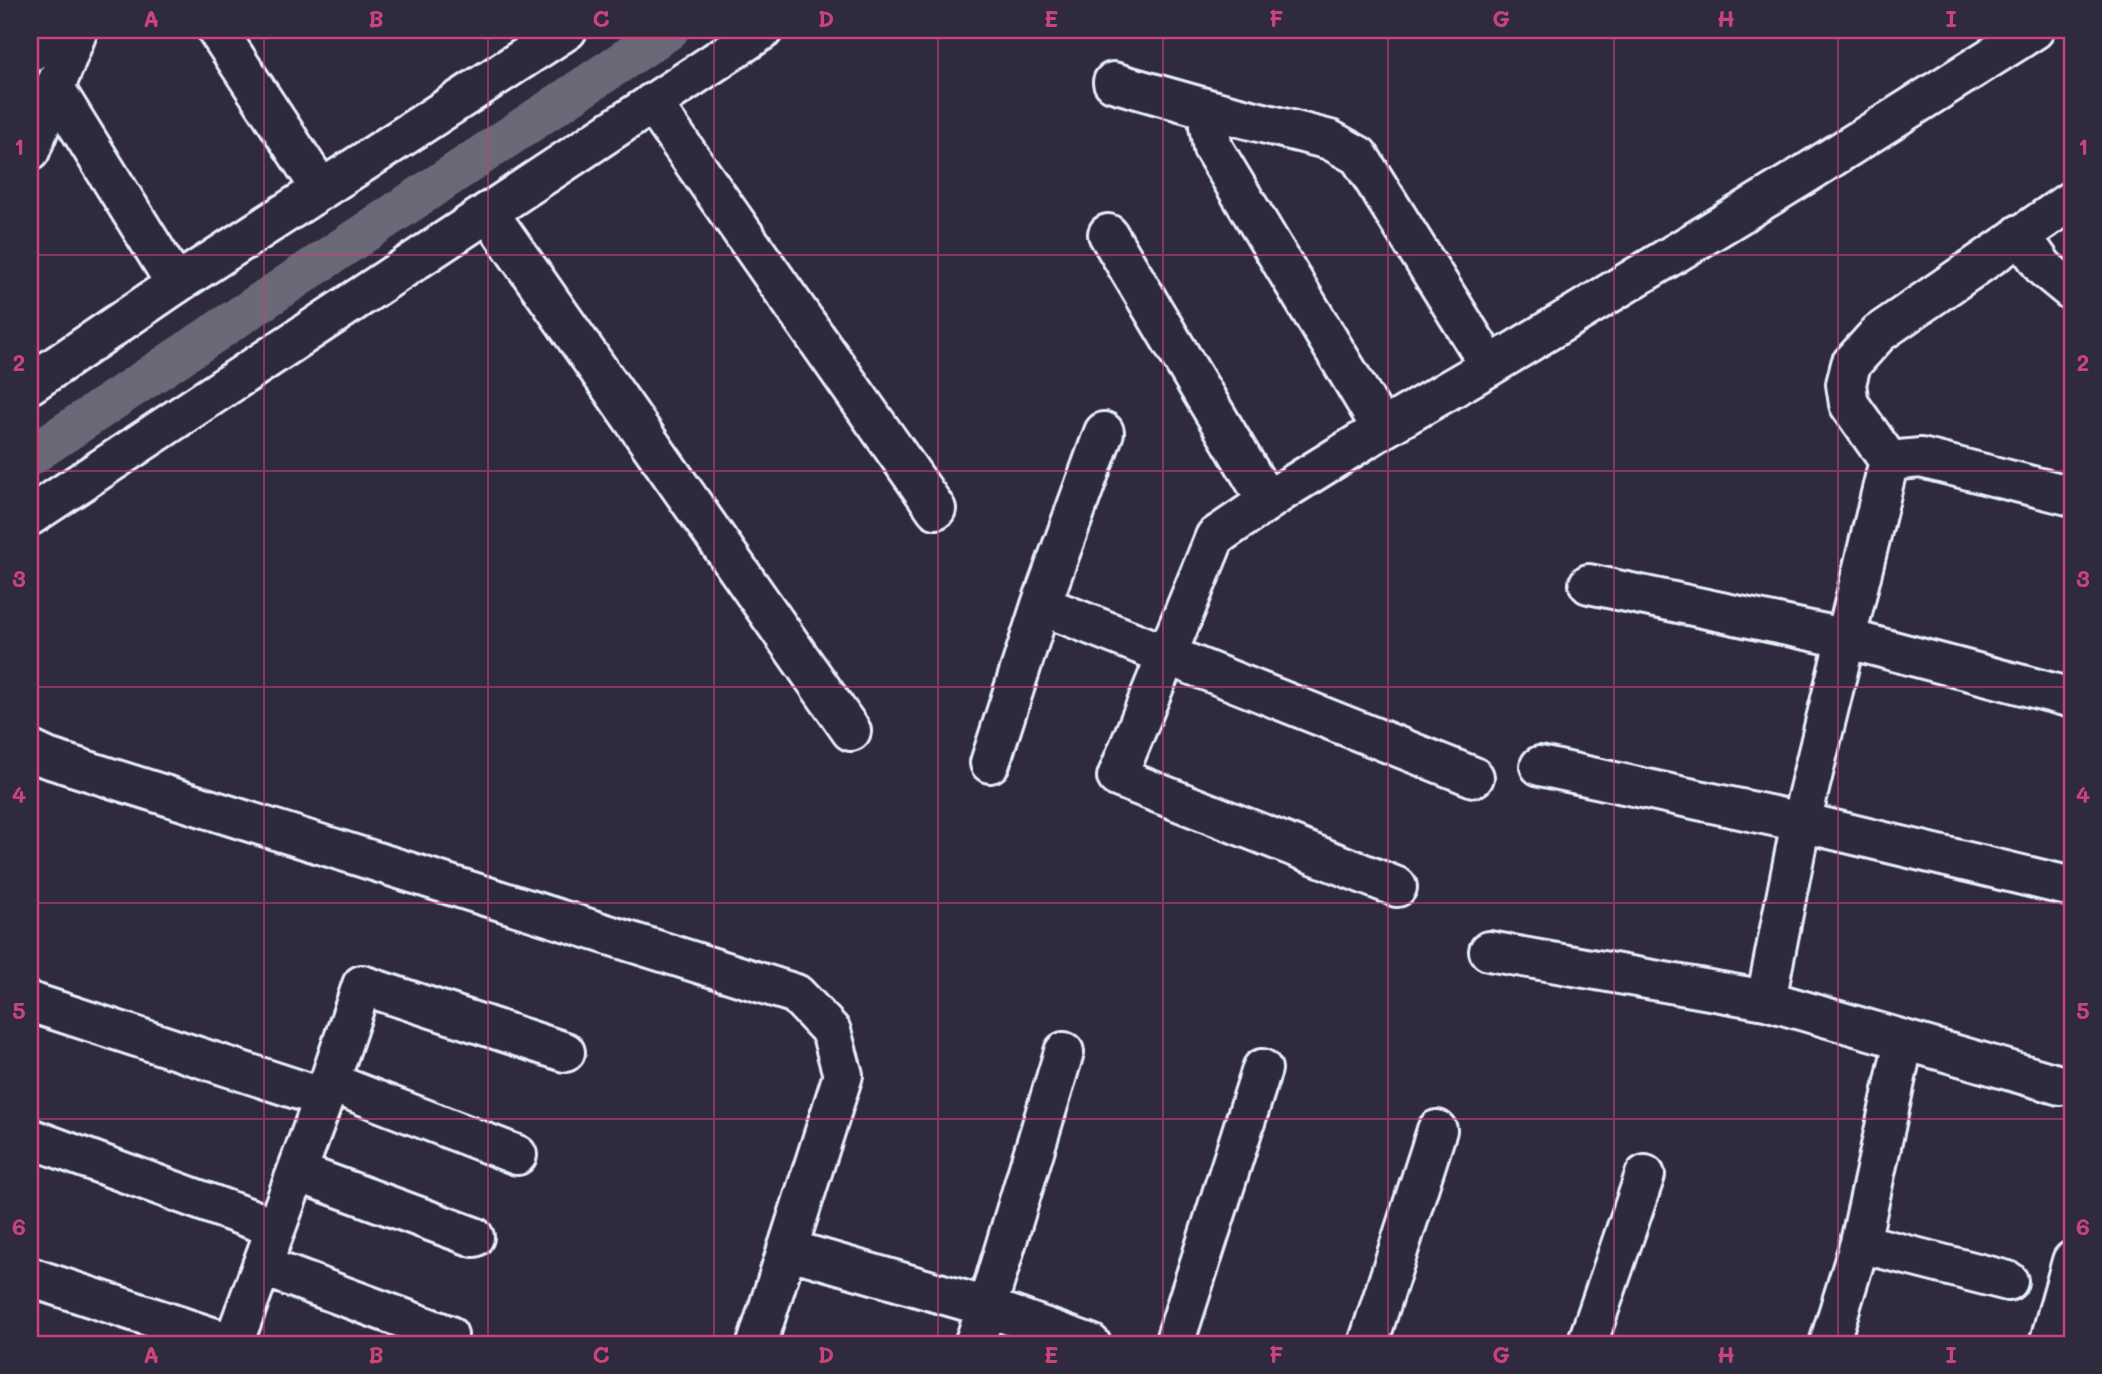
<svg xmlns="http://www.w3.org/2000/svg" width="2102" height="1374" viewBox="0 0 2102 1374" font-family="Mali,sans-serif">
<rect width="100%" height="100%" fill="#2f2a3d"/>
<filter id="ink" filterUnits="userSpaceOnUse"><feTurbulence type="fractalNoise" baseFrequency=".0143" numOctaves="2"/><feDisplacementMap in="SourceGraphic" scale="14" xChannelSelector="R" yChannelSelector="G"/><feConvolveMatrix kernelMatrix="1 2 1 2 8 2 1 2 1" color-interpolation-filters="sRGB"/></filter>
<g filter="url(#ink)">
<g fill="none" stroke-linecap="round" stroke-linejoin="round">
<path stroke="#696978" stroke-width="40" d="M30 456 669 30"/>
<g stroke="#e8f1f8" stroke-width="44">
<path id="minor" d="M217 30 321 189
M1113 82 1212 110 1209 126 1213 148 1382 429
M54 87 176 284
M652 103 936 509
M1212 110 1330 140 1359 156 1490 366
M488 212 851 731
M1108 234 1267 501
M2020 234 2044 268 2072 291
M1104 432 1041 605 1474 777
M1889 461 1921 458 2072 496
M1589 584 1844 638 2072 698
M30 750 47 758 796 994 831 1031 843 1075 757 1344
M990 763 1041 605
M1540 766 1801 822 2072 887
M1397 887 1117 777 1215 537 1281 492 1382 429 1490 366 1804 175 2034 30
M1489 951 1766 1000
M30 1002 324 1098
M329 1082 517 1155
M2060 1085 1766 1000 1801 822 1889 461 1849 404 1846 384 1851 364 1879 333 2072 200
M30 1138 276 1228
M297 1172 474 1237
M1860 1243 2008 1281
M787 1249 987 1307 1091 1344
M262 1266 448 1335
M30 1277 233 1344 324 1098 362 985 565 1052
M974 1344 987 1307 1064 1052
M1174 1344 1262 1069
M1368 1344 1437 1130
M1587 1344 1645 1175
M1829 1344 1860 1243 1904 1040"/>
</g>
<g stroke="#e8f1f8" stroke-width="44">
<path id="tertiary" d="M30 52 39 30
M30 151 78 30
M30 384 176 284 567 30
M30 516 763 30
M2049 1344 2072 1261"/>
</g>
<use href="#minor" stroke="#2f2a3d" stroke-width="38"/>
<use href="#tertiary" stroke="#2f2a3d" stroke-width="38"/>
</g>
</g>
<path fill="none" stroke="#ca437a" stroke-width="2" stroke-opacity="0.55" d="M264 30V1344M488 30V1344M714 30V1344M938 30V1344M1163 30V1344M1388 30V1344M1614 30V1344M1838 30V1344M30 255H2072M30 471H2072M30 687H2072M30 903H2072M30 1119H2072"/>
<rect width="2102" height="1374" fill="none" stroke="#2f2a3d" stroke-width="77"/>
<rect x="38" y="38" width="2026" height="1298" fill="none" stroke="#ca437a" stroke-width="2.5"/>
<g font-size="23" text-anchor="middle" font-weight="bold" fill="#ca437a">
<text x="151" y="27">A</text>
<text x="376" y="27">B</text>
<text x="601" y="27">C</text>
<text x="826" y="27">D</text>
<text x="1051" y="27">E</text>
<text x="1276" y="27">F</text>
<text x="1501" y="27">G</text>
<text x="1726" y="27">H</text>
<text x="1951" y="27">I</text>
<text x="19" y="155">1</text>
<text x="2083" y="155">1</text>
<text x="19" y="371">2</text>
<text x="2083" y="371">2</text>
<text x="19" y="587">3</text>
<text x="2083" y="587">3</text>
<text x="19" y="803">4</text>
<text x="2083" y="803">4</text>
<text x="19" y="1019">5</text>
<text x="2083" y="1019">5</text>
<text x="19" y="1235">6</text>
<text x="2083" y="1235">6</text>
<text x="151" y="1363">A</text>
<text x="376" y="1363">B</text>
<text x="601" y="1363">C</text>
<text x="826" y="1363">D</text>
<text x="1051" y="1363">E</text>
<text x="1276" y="1363">F</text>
<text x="1501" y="1363">G</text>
<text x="1726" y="1363">H</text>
<text x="1951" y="1363">I</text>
</g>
</svg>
